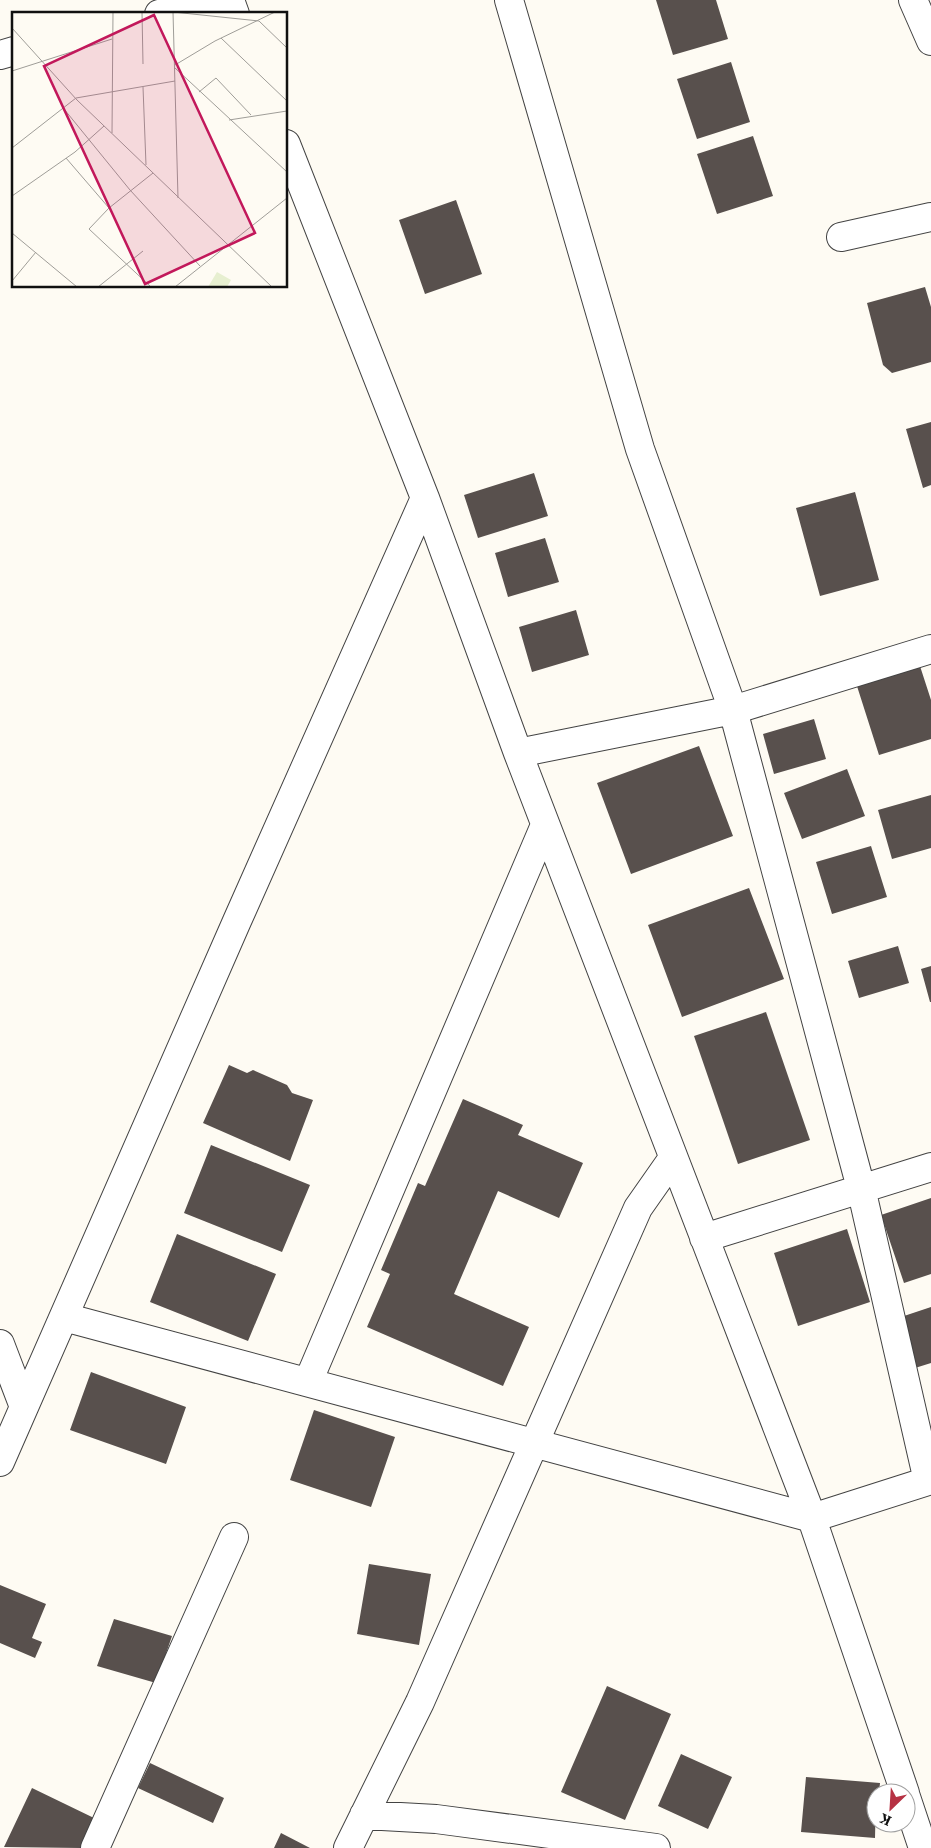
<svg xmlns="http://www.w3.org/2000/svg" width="931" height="1848" viewBox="0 0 931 1848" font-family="'IBM Plex Serif',serif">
<rect width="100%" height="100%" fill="#fefbf3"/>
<path fill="#58504d" d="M656 0H716L728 39 673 55Z
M731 62 750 122 697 139 677 79Z
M753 136 773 196 717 214 697 154Z
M456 200 482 274 425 294 399 220Z
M925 287 931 307V362L892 373 883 365 867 303Z
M931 422V485L923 488 906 429Z
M534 473 548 516 478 538 464 495Z
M855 492 879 580 820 596 796 508Z
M545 538 559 582 508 597 495 553Z
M576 610 589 655 532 672 519 627Z
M919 663 931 700V739L879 755 856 683Z
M814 719 826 759 774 774 763 734Z
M699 746 733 836 631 874 597 783Z
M847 769 865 816 802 839 784 793Z
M931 795V848L892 859 878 810Z
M871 846 887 897 832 914 816 862Z
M749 888 784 979 682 1017 648 925Z
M898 946 909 983 859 998 848 961Z
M931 966V1002H930L921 969Z
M766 1012 810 1140 738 1164 694 1036Z
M229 1065 247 1073 253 1070 287 1085 292 1093 313 1100 290 1161 203 1123Z
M463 1099 523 1125 518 1135 583 1163 559 1218 498 1191 454 1294 529 1327 503 1386 367 1327 390 1274 381 1270 418 1183 425 1186Z
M211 1145 310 1185 282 1252 184 1213Z
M931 1198V1274L904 1283 881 1215Z
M847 1229 870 1302 798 1326 774 1253Z
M177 1234 276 1274 248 1341 150 1302Z
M931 1307V1363L915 1368 898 1318Z
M91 1372 186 1407 166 1464 70 1430Z
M314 1410 395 1437 371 1507 290 1480Z
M369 1564 431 1574 419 1645 357 1634Z
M0 1585 46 1604 32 1638 42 1642 35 1658 0 1643Z
M114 1619 172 1636 156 1683 97 1666Z
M607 1686 671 1714 625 1820 561 1792Z
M681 1754 732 1777 708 1829 658 1806Z
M150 1763 224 1798 213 1823 138 1788Z
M806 1777 880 1783 879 1793H876L875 1838 801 1832Z
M32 1788 94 1818 80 1848 4 1847Z
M281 1833 310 1848H274Z"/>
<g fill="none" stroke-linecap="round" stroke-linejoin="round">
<g stroke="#434343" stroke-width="30">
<path id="minor" d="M230 0 235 14
M509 0 640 449 733 710 861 1188 928 1481
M913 0 931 41
M159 14 212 0
M0 55 14 51
M286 144 425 498 518 753 808 1507 905 1793
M841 237 931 217
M518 753 733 710 931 649
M704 1238 931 1167
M64 1317 812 1518 931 1480
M0 1344 24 1407
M308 1382 545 825
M0 1462 237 921 425 498
M906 1797 923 1848
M364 1815 436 1819 656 1848
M95 1848 234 1537
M348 1848 420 1702 638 1208 673 1158"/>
</g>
<use href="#minor" stroke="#fff" stroke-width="28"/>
</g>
<g transform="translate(12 12)">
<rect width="275" height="275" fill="#fefbf3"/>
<path d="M205 260 219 268 215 275H196Z" fill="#e7efd0"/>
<path fill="none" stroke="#9f9d98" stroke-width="1" d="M130 0 131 52M161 0 166 186M161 0 247 9 275 36M0 16 65 88 260 275M209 26 275 89M163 53 203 29 263 0M163 56 275 160M0 59 100 27M131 75 134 153M187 80 204 66 239 103M52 97 118 178 188 254M217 108 275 99M100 121 101 0M0 136 64 86 163 69M54 146 97 196 77 217 139 275M0 184 63 140 92 114M97 196 141 161M0 221 65 275M0 269 24 240M86 275 131 239M163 275 275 186"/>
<path fill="#c2185b" fill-opacity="0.15" stroke="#c2185b" stroke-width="2.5" d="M142 3 243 221 133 272 32 54Z"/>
<rect width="275" height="275" fill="none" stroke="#101010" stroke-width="2.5"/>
</g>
<g transform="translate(891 1808) rotate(205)"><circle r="24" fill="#ffffff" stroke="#9f9f9f"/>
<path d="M0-4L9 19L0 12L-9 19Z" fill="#b63244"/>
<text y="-8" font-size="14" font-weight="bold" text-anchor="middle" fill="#101010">K</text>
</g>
</svg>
